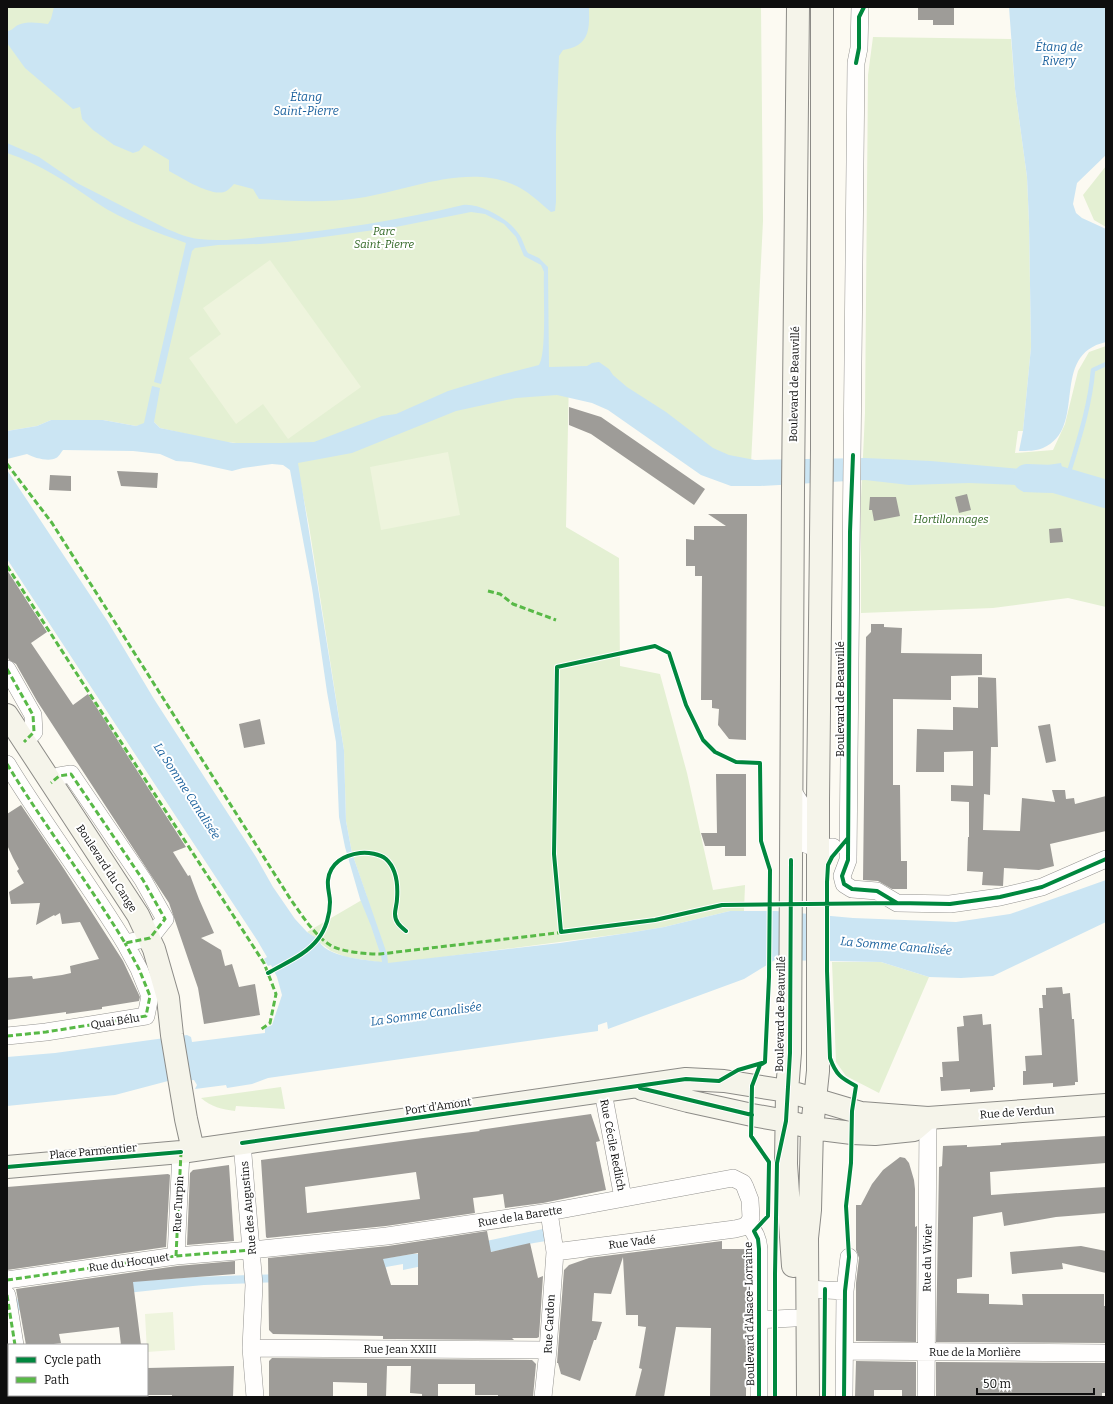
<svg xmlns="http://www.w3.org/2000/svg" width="1113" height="1404" viewBox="0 0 1113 1404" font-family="Bitter,serif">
<rect width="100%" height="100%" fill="#fcfaf2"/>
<path fill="#e4f0d3" d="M7 7H761L763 221 751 464 719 460 569 375 566 527 619 558 620 666 660 674 687 773 713 890 745 885 744 911H730L664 927 628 933 390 964 346 957 331 951 319 942 318 939 307 932 367 897 352 853 346 821 344 750 309 526 297 464 251 444 222 442 160 428 154 422 136 426 103 420H51L37 426 7 431Z
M873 37 1011 39 1015 89 1027 177 1029 222 1031 347 1023 431H1018L1015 453 1053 450 1065 424 1078 371 1089 352 1106 346V607L1068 598 993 608 861 613V498L865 413 868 75Z
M1106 166V227L1094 220 1083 195Z
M832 962H881L929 977 879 1093 846 1076 836 1062Z
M281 1087 285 1109 236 1106 235 1111C222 1109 211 1107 201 1098Z"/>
<path fill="#eef4dd" d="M270 260 361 387 288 439 263 404 236 424 189 358 221 334 203 308Z
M448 452 460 515 381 530 370 467Z
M173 1312 175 1350 147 1352 145 1314Z"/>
<path fill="#cbe5f3" d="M54 7H589C589 20 591 37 578 45 573 48 568 49 563 50L559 56 556 133V202L555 211 551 212C539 202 527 190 512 184 464 164 407 191 359 198 326 203 292 201 259 199L253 189 234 184C231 187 228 191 224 192 210 196 182 178 169 171V160L144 145 139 151 133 153 114 145 93 130 82 119 80 107 73 109 25 68 7 43V31C12 31 14 27 18 25 28 21 38 23 48 24L51 19Z
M1009 7H1106V155L1077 183 1073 204 1076 213 1082 218 1106 229V342C1048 355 1089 428 1043 448 1036 451 1027 451 1019 451L1023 431 1031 347 1029 222 1027 177 1015 89Z
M7 143 39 157 77 183 167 229C177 233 188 238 199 239 222 242 247 238 271 236 336 230 400 220 463 205 480 203 509 219 518 233 523 239 524 247 528 253L539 258 548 267 549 367 587 366 592 363 599 362 609 369 613 375 627 387 666 412 713 448 729 455 755 460 865 458 931 461 1022 469 1061 463 1066 482 1071 493 1023 492 1020 485 969 483 909 485 865 480 760 486H731L701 475 608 410 592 403 557 395 516 398 456 411 352 453 298 463 344 750 346 821 352 853 387 954 388 963 560 943 628 933 664 927 730 911H776L853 918 956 922 1010 914 1106 880V922L993 976 961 978 929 977 881 962 775 960 744 979 608 1029 607 1022 598 1025V1031L268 1078 252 1084 227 1088 226 1085 195 1089 197 1085 194 1080 168 1081 115 1095 7 1106V1057L55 1053 187 1035 191 1037 192 1042 265 1033V1028L272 1025 282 995 277 977 271 965 268 966 264 959 267 957 257 940 7 559V470L108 622 154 699 256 857 273 887 295 919 307 932 318 939C324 957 366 960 382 962L381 956 371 926 360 899 345 847 339 817 336 742 327 692 312 588 290 470 283 465 272 464 243 468 232 471 191 462 176 461 160 454 133 451 63 450C61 452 59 457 56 458 49 462 34 458 27 454L7 459V431L37 426 51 420H103L136 426 144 423 152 386 160 388 154 422 160 428 233 443H281L314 442 382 416 396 414 448 391 504 374 539 365C547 353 543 290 544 272L541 265 524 256 516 237 504 224 485 214 471 212 396 227 287 242 260 244 218 245 195 248 192 251 161 384 154 382 186 243C158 233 122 220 97 203 68 183 41 164 7 153Z
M543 1229 546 1241 534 1243 403 1270V1264L386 1267 387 1273 280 1282 204 1285 182 1287 118 1294 20 1310 7 1313V1301L126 1282 196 1277 279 1274 413 1254H424Z"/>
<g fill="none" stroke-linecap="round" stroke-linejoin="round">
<path stroke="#cbe5f3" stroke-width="4.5" d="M1066 482C1077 445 1090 408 1093 370L1106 364"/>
<path stroke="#cbe5f3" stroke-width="28" d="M1027 478 1055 479 1106 494"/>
</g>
<path fill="#9e9c98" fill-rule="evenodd" d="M918 7H954V25H933V20H918Z
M569 407 601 417 705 489 694 505 591 434 569 425Z
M117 471 158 473 157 488 121 486Z
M50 475 71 476V491L49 490Z
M967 494 971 510 959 513 955 497Z
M870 497H896L900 516 874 521 872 510H869Z
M708 514H747L746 740 729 739 718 725 719 709 712 708V700H701L702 576H695V566H686V539L694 540V526H726Z
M1061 528 1063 542 1050 543 1049 529Z
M7 570 47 632 31 643 73 705 88 694 186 847 173 852 188 876 190 875 199 899 214 933 201 938 221 950 225 966 232 964 239 987 255 984 260 1015 204 1024 198 988 169 903 37 701 16 664 9 660 7 656Z
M871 624H884V627L902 628 901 653 982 654V675L951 676V700L893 699V785H900L901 861H907V889H892L878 881 863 880 866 637 871 632Z
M978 677 996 678 998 747H991L990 795 984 794 983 830 1020 831 1022 798 1055 802 1052 790H1065L1066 799 1074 798 1075 804 1106 796V831L1050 844 1054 866 1039 870 1004 868 1003 886 982 885 983 872 967 871 968 837H969V802L951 801V785L973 786V751L944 752V772H916L917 729 953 730V707L978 708Z
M260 719 265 744 244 748 239 724Z
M1050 724 1056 761 1046 763 1038 726Z
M716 774H746V856H725V846H705L701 833H717Z
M21 805 64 869 123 961 140 997 139 1001 102 1007V1009L66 1014V1012L7 1020V978L32 976 33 979 62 975 71 973 70 966 99 959 80 922 62 924 60 913 55 916 54 915 36 925 40 903 11 904 9 892 24 883 17 871 19 869 13 858 7 845V814Z
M1062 987 1063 994 1070 993 1072 1019H1074L1078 1082H1075V1085L1053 1087V1083L1023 1085V1071H1026L1025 1056 1042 1055 1039 1008H1043L1042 995H1046V988Z
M982 1014 983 1025 991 1024 995 1087H993V1090L970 1092V1089L941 1091 940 1077H943L942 1062 959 1061 957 1027 964 1026 963 1016Z
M591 1114 600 1141 596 1142 606 1190 543 1203 505 1208 503 1194 489 1196 473 1198 475 1213 386 1226 267 1238 266 1237 261 1160 423 1138 480 1131 479 1130ZM416 1172 420 1199 307 1213 305 1187Z
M1106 1136V1163L990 1172 991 1195 1106 1187V1213L1056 1217 1004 1226 1002 1212 973 1217 972 1277 957 1279V1293L989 1294V1304L1023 1305 1022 1294H1104V1306H1106V1343L936 1342 939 1167 942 1166 943 1146 967 1145V1147L1001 1145V1143Z
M900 1157 905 1158 909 1163 914 1180 915 1189V1227L917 1226 916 1342 856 1341V1283L859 1258 856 1250V1205H861L872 1184 883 1170Z
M229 1165 234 1241 187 1245 190 1173 193 1170Z
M168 1174 170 1175 166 1247 7 1270V1187Z
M487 1231 491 1252 530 1243 538 1278 543 1276 539 1337 537 1338H512L514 1340 383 1339V1336L273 1334 269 1330 268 1258 388 1246ZM418 1253V1285H391L383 1259Z
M722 1241V1249H747L746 1397H710L711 1328 676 1327 664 1397H635L642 1369 639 1368 646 1327 638 1326V1315H626L623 1257 611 1294 594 1293 592 1321 602 1322 596 1340H594L580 1381 561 1374 558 1363H557L564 1270 569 1265 589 1258Z
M1081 1246 1106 1251V1273L1062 1263 1063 1269 1012 1274 1010 1252Z
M235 1261V1274L133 1282 141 1345H121L119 1327 59 1334 61 1343 46 1345H26L16 1289 177 1266Z
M272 1358 532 1360 536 1364 533 1397H498V1395H475V1384H438V1397H422V1394L410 1393 411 1366H387L386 1397H367V1383L333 1382V1397H269V1361Z
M856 1361 916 1362V1397H902V1390H874V1397H855Z
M936 1362 1106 1363 1105 1393H1102V1396L1092 1397H936Z
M234 1366 233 1397H172V1395H147V1368Z"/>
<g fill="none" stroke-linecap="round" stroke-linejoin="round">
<g stroke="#959491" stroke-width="18">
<path id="street" d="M860 7 859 48 856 63 848 860 842 876 844 884 852 889 877 891 897 903 950 904 1000 897 1042 887 1106 859
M7 669 33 715 34 732 24 742
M7 764C44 825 88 882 125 943L150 938 165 919 143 880 71 774 59 776 51 783
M792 790 803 807V843L818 849 833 847
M7 1036 46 1032 146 1016 150 996 139 969 125 943
M603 1092 623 1198
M242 1143 254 1285 251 1348 255 1397
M549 1212 555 1252 735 1229 743 1227 748 1224
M748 1224C755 1232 758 1238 759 1249V1397
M176 1256 181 1152
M7 1280 176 1256 251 1250 387 1236 549 1212 733 1178 743 1183 745 1187 750 1200 751 1218 748 1224
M807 1289 845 1291
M7 1295 15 1345
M759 1320 794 1318
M251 1348 548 1350
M845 1351 1106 1353
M23 1395 24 1397
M543 1397 548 1350 555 1252
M844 1397 845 1291 849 1257
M926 1397 928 1118"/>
</g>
<g stroke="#8c8b87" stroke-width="24">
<path id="secondary" d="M7 715 138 915 154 949 168 998 172 1035 186 1119 193 1150
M642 1089 688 1101 752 1115 786 1121 812 1128 852 1133 875 1134 914 1130 928 1118
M7 1167 181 1152 686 1079 724 1081 787 1091 861 1113 928 1118 1106 1105
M793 1266 786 1164 787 1091 790 1053 793 489 798 7
M808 1397 807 1238 810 1210 812 1128 818 1071V799L822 450V7"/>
</g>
<use href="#street" stroke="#fffefd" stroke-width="17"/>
<use href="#secondary" stroke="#f5f4ea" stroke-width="22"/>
<path stroke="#58b947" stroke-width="3" stroke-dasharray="6 3" stroke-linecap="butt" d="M7 464 52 523 291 900C302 915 314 935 330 945 341 952 367 954 380 954L565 932
M7 566 264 963 276 994 270 1023 260 1030
M488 591 500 594 513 604 556 620
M7 669 33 715 34 732 24 742
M7 764C44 825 88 882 125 943L150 938 165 919 143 880 71 774 59 776 51 783
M7 1036 46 1032 146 1016 150 996 139 969 125 943
M176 1256 181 1152
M7 1280 176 1256 251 1250
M7 1295 15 1345
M23 1395 24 1397"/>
<g stroke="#fff" stroke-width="6">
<path id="cycleway" d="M856 63 859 48V17L864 7
M853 455 850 532 848 860 842 876 844 884 852 889 877 891 897 903
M268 973C285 963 306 955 318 939 326 929 330 914 330 902 330 895 327 888 328 880 330 863 344 855 360 853 368 852 380 854 386 859 397 869 398 886 397 899 397 904 395 909 395 914 395 922 400 926 406 931
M640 1088 752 1115
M242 1143 686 1079 719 1081 738 1070 765 1062
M7 1167 181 1152
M759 1397V1249L758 1239 754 1231 768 1216 769 1162 751 1136 752 1086 760 1065 765 1062 769 977 770 870 761 841 760 763 736 762 715 752 703 740 686 705 669 653 655 646 557 667 554 854 561 932 655 920 722 905 897 903 950 904 1000 897 1042 887 1106 859
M775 1397V1274L777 1163 786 1121 790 1053 791 860
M824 1397 825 1289
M844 1397 845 1291 849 1257 846 1206 851 1163 852 1111 856 1086C841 1078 836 1075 830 1058L827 971V882L828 865 832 857 848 838"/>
</g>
<use href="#cycleway" stroke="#00873e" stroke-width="4"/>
</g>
<g text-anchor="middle" stroke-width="4" stroke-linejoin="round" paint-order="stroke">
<g font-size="11" font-style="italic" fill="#2d6420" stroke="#fff">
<text x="384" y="235">Parc<tspan x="384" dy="13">Saint-Pierre</tspan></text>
<text x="951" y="523">Hortillonnages</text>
</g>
<g font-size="11" fill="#0e0e0e" stroke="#fff">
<text transform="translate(794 384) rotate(-89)" y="4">Boulevard de Beauvillé</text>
<text transform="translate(840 699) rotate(-90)" y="4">Boulevard de Beauvillé</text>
<text transform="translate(107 868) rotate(57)" y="4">Boulevard du Cange</text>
<text transform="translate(780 1014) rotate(-89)" y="4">Boulevard de Beauvillé</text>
<text transform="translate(115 1021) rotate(-9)" y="4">Quai Bélu</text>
<text transform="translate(438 1106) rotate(-8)" y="4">Port d'Amont</text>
<text transform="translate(1017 1112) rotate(-4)" y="4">Rue de Verdun</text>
<text transform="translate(613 1145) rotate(79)" y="4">Rue Cécile Redlich</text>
<text transform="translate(93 1151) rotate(-5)" y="4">Place Parmentier</text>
<text transform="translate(178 1204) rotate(-87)" y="4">Rue Turpin</text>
<text transform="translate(248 1208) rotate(-95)" y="4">Rue des Augustins</text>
<text transform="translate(520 1216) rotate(-9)" y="4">Rue de la Barette</text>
<text transform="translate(632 1242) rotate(-7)" y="4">Rue Vadé</text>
<text transform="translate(927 1258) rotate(-89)" y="4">Rue du Vivier</text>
<text transform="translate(129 1262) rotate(-8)" y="4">Rue du Hocquet</text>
<text transform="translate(749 1314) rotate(-91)" y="4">Boulevard d'Alsace-Lorraine</text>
<text transform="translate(549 1324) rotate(-87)" y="4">Rue Cardon</text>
<text x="400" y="1353">Rue Jean XXIII</text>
<text x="975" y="1356">Rue de la Morlière</text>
</g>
<g font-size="12" font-style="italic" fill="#1a619d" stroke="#fff">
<text x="1059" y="51">Étang de<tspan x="1059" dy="14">Rivery</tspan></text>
<text x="306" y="101">Étang<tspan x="306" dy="14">Saint-Pierre</tspan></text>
<text transform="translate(187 791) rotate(57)" y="4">La Somme Canalisée</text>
<text transform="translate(896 946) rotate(5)" y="4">La Somme Canalisée</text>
<text transform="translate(426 1014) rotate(-8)" y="4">La Somme Canalisée</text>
</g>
</g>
<rect width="1113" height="1404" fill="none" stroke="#0e0e0e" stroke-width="16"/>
<rect x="8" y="1344" width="140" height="52" fill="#ffffff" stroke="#9f9f9f"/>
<rect x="16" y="1357" width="20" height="6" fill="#00873e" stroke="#9f9f9f"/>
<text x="44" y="1364" font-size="12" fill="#0e0e0e">Cycle path</text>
<rect x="16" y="1377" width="20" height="6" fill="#58b947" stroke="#9f9f9f"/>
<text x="44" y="1384" font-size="12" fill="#0e0e0e">Path</text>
<path d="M977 1388v6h117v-6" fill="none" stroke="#0e0e0e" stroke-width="2"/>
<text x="983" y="1388" font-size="12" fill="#0e0e0e" stroke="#ffffff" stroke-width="3" paint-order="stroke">50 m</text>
</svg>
